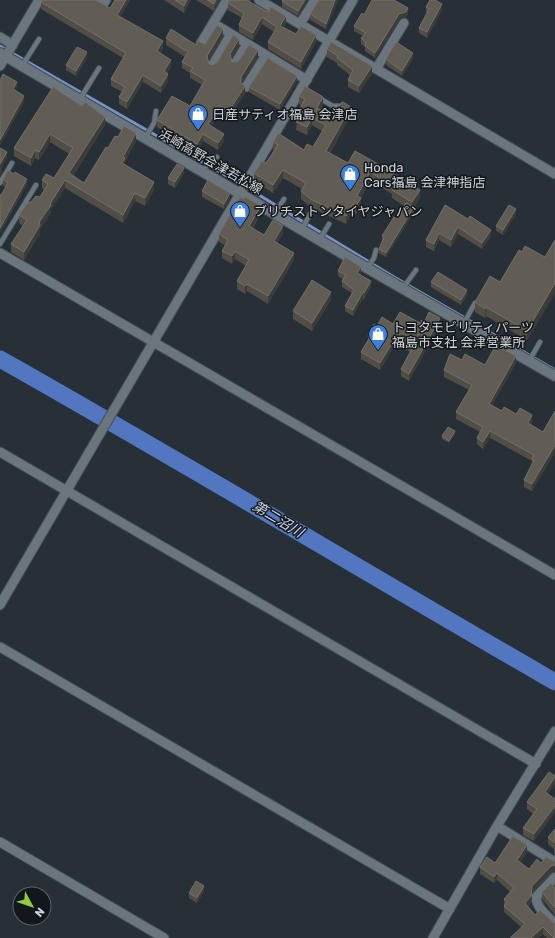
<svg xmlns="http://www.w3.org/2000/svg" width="555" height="938" viewBox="0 0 555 938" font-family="Rubik,'Noto Sans JP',sans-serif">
<rect width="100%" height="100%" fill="#273037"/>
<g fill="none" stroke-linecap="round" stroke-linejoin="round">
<path stroke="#7893c7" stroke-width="3" d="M0 46 239 183 394 277 555 370"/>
<path stroke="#5276bf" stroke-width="17" d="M0 359C186 464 370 575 555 682"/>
<g stroke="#464d53" stroke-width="6">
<path id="service" d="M22 66 39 39
M319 98 333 106H339
M80 99 99 68
M145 138 154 123 156 111
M203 172 210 159 217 157
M0 183 12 163
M275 213 284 199
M302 229 310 214
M320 239 329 224
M0 244 36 185
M367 268 374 258 376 250
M403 288 416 270
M464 323 475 303
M529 361 540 342"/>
</g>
<g stroke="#464d53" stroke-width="11">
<path id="minor" d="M100 0 104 3 106 0
M259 0 555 174
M213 23 307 80
M300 24 315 0
M0 37 13 45
M201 43 227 0
M235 64 247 44
M0 66 39 0
M212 66 231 34
M376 69 404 23
M246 87 266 55
M0 253 555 575
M0 452 536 764
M0 605 353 0
M0 647 450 909
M497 826 555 862
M0 842 164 938
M555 877 536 897C536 908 549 917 555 924
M433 938 497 826 555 731"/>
</g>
<g stroke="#464d53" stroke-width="12">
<path id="secondary" d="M0 53 367 268 555 376"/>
</g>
<use href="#service" stroke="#6b757d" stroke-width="4.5"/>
<use href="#minor" stroke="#6b757d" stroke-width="9"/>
<use href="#secondary" stroke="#6b757d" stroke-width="10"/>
</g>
<path fill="#534e45" d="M130 0 120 17 163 48 160 53 171 67 167 73 168 81 161 93 143 82 127 109 119 104V97L122 92 111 86V79L123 58 41 9V2L110 8Z
M164 0H191L184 13Z
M196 0H220L214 11Z
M230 0H251L250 2 286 23 284 27 296 34 316 42 301 69 268 49V42L274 32 262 24 253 40 239 32V25L242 18 228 10V3Z
M308 0 298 16 282 7V1Z
M336 5 326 29 310 20V14Z
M426 7 442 10 427 38 419 33V28L427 13H426Z
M408 14 406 17 399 20 375 58 365 51V47L361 44V38L363 36 354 31V26L364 15Z
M223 36 208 61 209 64 212 65 217 63 239 46 231 59 232 62H238L258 57 241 83 245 93 229 118 220 112 211 126 224 141 218 150 203 141 197 151 157 127V120L190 106 202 85 190 78V73L182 68V62L185 57 166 45V38L196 45 205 44Z
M327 49 372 74 359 93 348 87V80L350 75 337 65V63L327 57Z
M87 58 76 76 66 70V65Z
M386 59H413L402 76 386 65Z
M297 81 280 110 249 92V87Z
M53 87 105 125 73 176 84 183 108 148 118 137 136 141 125 162V164L154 190 145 206 135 201 123 223 65 188 51 209V213L40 229V233L24 260 11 252V244L23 226 19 223V215L30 203 40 197 44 190 42 188V180L54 178 69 154 50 142 39 160 35 158 31 166 14 156V148Z
M299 96 323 105 321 110 333 117 351 115 330 153 348 163 355 151 420 198 414 208V212L386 257 379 253V249L382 241V236L397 219 404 206 392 198V194L370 180 361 198V206L356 214 353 212 346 224 312 208 301 199V191L302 189 283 178 273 193 254 181V173L266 163 274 150H273V142L304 150 313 147 322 131 312 125 307 135 296 130 298 112 301 105 299 104Z
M184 173 175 188 168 184V178Z
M3 179 27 185 1 195 6 187 3 186Z
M202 191 230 198 224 209 202 197Z
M445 205 491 236 482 249 458 234 451 247 439 240 434 251 426 247V240Z
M261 213 253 228 264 235 283 234 277 243 294 260 268 304 247 291 245 294 237 289V281L246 266 235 259 232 264 222 258V251L225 245 219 242V234Z
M516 214 503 235 496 231V226Z
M555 240V293L527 340 486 316 485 318 475 312V302L500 282 522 252 545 257Z
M338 271 361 272 360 274 371 286 364 299 363 298 353 316 345 311V306L352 293 342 287V281L343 279 338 276Z
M431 282 467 295 461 305 431 287Z
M331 300 312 331 293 319V311Z
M425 321 440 324 409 381 401 376V369L410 352 396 344 380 370 361 359V352L368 340V336L377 326 393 324 420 323Z
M462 360 485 365 516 363 492 405 502 411 532 422 531 425 543 432 555 411V452L532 491 524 487V480L532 465V461L490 438 483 449 477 444V438L480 432 456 419V412L469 390 444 377V370Z
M455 434 449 443 442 439V436Z
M548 794 534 841 523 835V828L533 814 527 809V802Z
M555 829V855L554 854V849L548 844V837Z
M527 852 520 863 529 869 551 873 532 893 531 903 528 906 555 938H547L543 934 521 927 504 912V899L510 892 497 880 494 883 480 874V867Z
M555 888V915L542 899V892Z
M204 891 197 903 189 898V893Z"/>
<path fill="#3c3c39" d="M126 0H130L117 22V15Z
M187 0H191L184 13V6Z
M216 0H220L214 11V4Z
M305 0H308L298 16V11Z
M335 0H339L336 5 326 29V24Z
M442 4V10L427 38V32Z
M408 8V14L406 17 399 20 375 58V53L399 14Z
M286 16V23L280 33V26Z
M262 17V24L253 40V33Z
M223 29V36L207 63V56Z
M316 35V42L301 69V62Z
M239 39V46L230 61V54Z
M163 41V48L157 58V51Z
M258 50V57L241 84V89V77Z
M87 52V58L76 76V71Z
M413 53V59L402 76V71Z
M171 60V67L164 78V71Z
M372 66V74L359 93V86Z
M168 74V81L161 93V86Z
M143 75V82L127 109V102Z
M297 76V81L280 110V104Z
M17 82V88L13 95V89Z
M245 86V93L229 118V111Z
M24 96V102L0 146V140Z
M323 97V105L317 116V108Z
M220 106V112L208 131V124Z
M351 107V115L326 159V151Z
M105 117V125L69 181V173Z
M312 118V125L307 135V127Z
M136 133V141L125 162V166L122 171 123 157Z
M50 134V142L39 160V152Z
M203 134V141L197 151V144Z
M224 134V141L218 150V143Z
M35 150V158L31 166V158Z
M7 152V158L2 167V173L0 176V164Z
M184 168V173L175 188V182Z
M283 170V178L273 193V185Z
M370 172V180L358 203 361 198V206L356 214V206L357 196Z
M27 179V185L0 234V228Z
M65 180V188L51 209V213L40 229V233L24 260V252L50 204Z
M154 182V190L145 206V198Z
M420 190V198L414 208V212L386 257V253L412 210V202Z
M135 193V201L123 223V215Z
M230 193V198L224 209V204Z
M353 204V212L346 224V216Z
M261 206V213L249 233V226Z
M516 209V214L503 235V230Z
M283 226V234L274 248V241Z
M458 227V234L451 247V240Z
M491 230V236L482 249V243Z
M439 233V240L434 251V244Z
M235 251V259L232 264V256Z
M294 253V260L268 304V296Z
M361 267V272L357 278V273Z
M371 281V286L364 299V293Z
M555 283V293L527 340V331Z
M247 284V291L245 294V286Z
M467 290V295L461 305V300Z
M331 292V300L312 331V323Z
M363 292V298L353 316V310Z
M486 307V316L485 318V309Z
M440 318V324L409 381V374Z
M396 337V344L380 370V363Z
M516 356V363L489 411V404Z
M532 415V422L528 430V423Z
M455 431V434L449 443V441Z
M490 431V438L483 449V442Z
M555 445V452L532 491V484Z
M555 777V784L545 799V792Z
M555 806V813L534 841V834Z
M527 845V852L517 867V860Z
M555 865V872L551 873 532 893 531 903 525 910V903L532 886 551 866Z
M497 873V880L494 883V877Z
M204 886V891L197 903V898Z
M543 927V934L539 938H531Z"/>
<path fill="#615d55" stroke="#72706a" d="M42 0H96L110 8 115 0H126L117 15 163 41 157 51 171 60 164 71 168 74 161 86 143 75 127 102 119 97 125 87 111 79 126 53 41 2Z
M175 0H187L184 6Z
M207 0H216L214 4Z
M230 0H246L268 12 271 7 286 16 280 26 296 34 301 26 316 35 301 62 268 42 277 27 262 17 253 33 239 25 244 13 228 3Z
M283 0H305L298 11 282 1Z
M319 0H335L326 24 310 14Z
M372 0H394L408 8 406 12 399 14 375 53 365 46 366 43 361 38 366 33 354 26 362 13 364 15Z
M430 0H435L442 4 427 32 419 28 429 9 426 7Z
M217 25 223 29 207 56 209 64 212 65 217 63 233 35 239 39 230 54 232 62H238L249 45 258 50 241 77V83L245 86 229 111 220 106 208 124 224 134 218 143 203 134 197 144 157 120 172 96 190 106 205 80 190 71 193 68 182 62 188 52 166 38 171 29 196 45 198 41 205 44Z
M331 42 372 66 359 86 348 80 353 70 337 58 338 56 327 49Z
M396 42 413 53 402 71 386 59Z
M77 47 87 52 76 71 66 65Z
M268 58 297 76 280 104 249 87Z
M3 74 17 82 13 89 24 96 0 140V80Z
M305 86 323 97 317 108 333 117 341 103 343 102 351 107 326 151 348 163 355 151 378 164 420 190 412 202 392 190 394 187 370 172 357 196 361 198 356 206 353 204 346 216 312 200 301 191 306 183 283 170 273 185 254 173 262 161 266 163 278 145 273 142 278 133 304 150 307 144 313 147 326 125 312 118 307 127 296 122 300 115 298 112 305 99 299 96Z
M53 87 82 106 85 102 105 117 69 173 84 183 106 147 108 148 115 136 118 137 124 126 136 133 123 157 125 158 122 163 154 182 145 198 135 193 123 215 65 180 50 204 51 205 39 222 40 225 24 252 11 244 27 220 19 215 28 202 30 203 36 196 40 197 48 184 42 180 46 174 54 178 73 148 50 134 39 152 35 150 31 158 14 148Z
M0 148 7 152 0 164Z
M177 164 184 168 175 182 168 178Z
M8 170 14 174 15 172 27 179 0 228V195H1L8 183 3 179Z
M208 180 230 193 224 204 202 191Z
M240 197 244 199 245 197 261 206 249 226 264 235 273 220 283 226 274 241 294 253 268 296 247 284 245 286 237 281 249 260 235 251 232 256 222 251 228 240 219 234Z
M406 203 414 207 386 253 379 249 384 237 382 236 394 217 397 219Z
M445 205 468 219 470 216 491 230 482 243 458 227 451 240 439 233 434 244 426 240Z
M509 205 516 209 503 230 496 226Z
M555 240V283L527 331 486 307 485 309 475 302 490 276 500 282 519 250 522 252 525 246 545 257Z
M345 257 361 267 357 273 371 281 364 293 363 292 353 310 345 306 354 290 342 281 346 275 338 271Z
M438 272 467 290 461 300 431 282Z
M312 280 331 292 312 323 293 311Z
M400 312 420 323 422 320 425 321 429 312 440 318 409 374 401 369 413 347 396 337 380 363 361 352 370 337 368 336 374 324 377 326 382 317 393 324Z
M496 345 516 356 489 404 502 411 504 407 516 414 520 408 532 415 528 423 543 432 555 411V445L532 484 524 480 534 460 532 459 534 455 490 431 483 442 477 438 483 427 456 412 472 385 444 370 450 354 462 360 465 354 485 365Z
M448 427 455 431 449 441 442 436Z
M549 772 555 776V777L545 792 555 799V806L534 834 523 828 537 809 527 802Z
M555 829V843L548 837Z
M513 836 527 845 517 860 529 869 537 859 541 863 546 857 552 860 555 861V865L551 866 532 886 531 896 525 903 535 915 540 910 554 923H555V938H554L543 927 531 938H510L525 924 504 906 507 902 504 899 514 888 497 873 494 877 480 867 487 857 495 863Z
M196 881 204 886 197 898 189 893Z
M551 883 555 888V908L542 892Z"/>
<defs>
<g id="shop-pin" transform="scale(1)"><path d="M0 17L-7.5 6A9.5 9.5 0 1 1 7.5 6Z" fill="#3f7fe0" stroke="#13171b"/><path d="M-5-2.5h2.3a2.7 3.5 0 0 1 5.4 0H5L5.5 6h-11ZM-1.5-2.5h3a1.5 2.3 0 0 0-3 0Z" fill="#fff"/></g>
</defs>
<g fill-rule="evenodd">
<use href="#shop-pin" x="198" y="114"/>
<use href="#shop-pin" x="350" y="174"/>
<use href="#shop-pin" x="240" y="211"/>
<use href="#shop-pin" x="378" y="334"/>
</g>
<g text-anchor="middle" stroke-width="3" stroke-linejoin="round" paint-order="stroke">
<g font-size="13" fill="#d1d6db" stroke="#13171b" text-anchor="start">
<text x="212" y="119">日産サティオ福島 会津店</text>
<text x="364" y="172">Honda<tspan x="364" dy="15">Cars福島 会津神指店</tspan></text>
<text x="254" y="216">ブリチストンタイヤジャパン</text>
<text x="392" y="332">トヨタモビリティパーツ<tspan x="392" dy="15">福島市支社 会津営業所</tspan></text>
</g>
<g font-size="13" fill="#d1d6db" stroke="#13171b">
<text transform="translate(211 161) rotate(30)" y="5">浜崎高野会津若松線</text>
</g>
<g font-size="14" font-style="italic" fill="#d0daee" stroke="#13171b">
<text transform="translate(278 519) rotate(31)" y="5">第二沼川</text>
</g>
</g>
<g transform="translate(32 906) rotate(130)"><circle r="19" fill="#13171b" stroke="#5f6368"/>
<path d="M0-3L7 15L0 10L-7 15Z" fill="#93cc3d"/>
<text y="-6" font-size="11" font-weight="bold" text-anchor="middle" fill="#d1d6db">N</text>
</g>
</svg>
